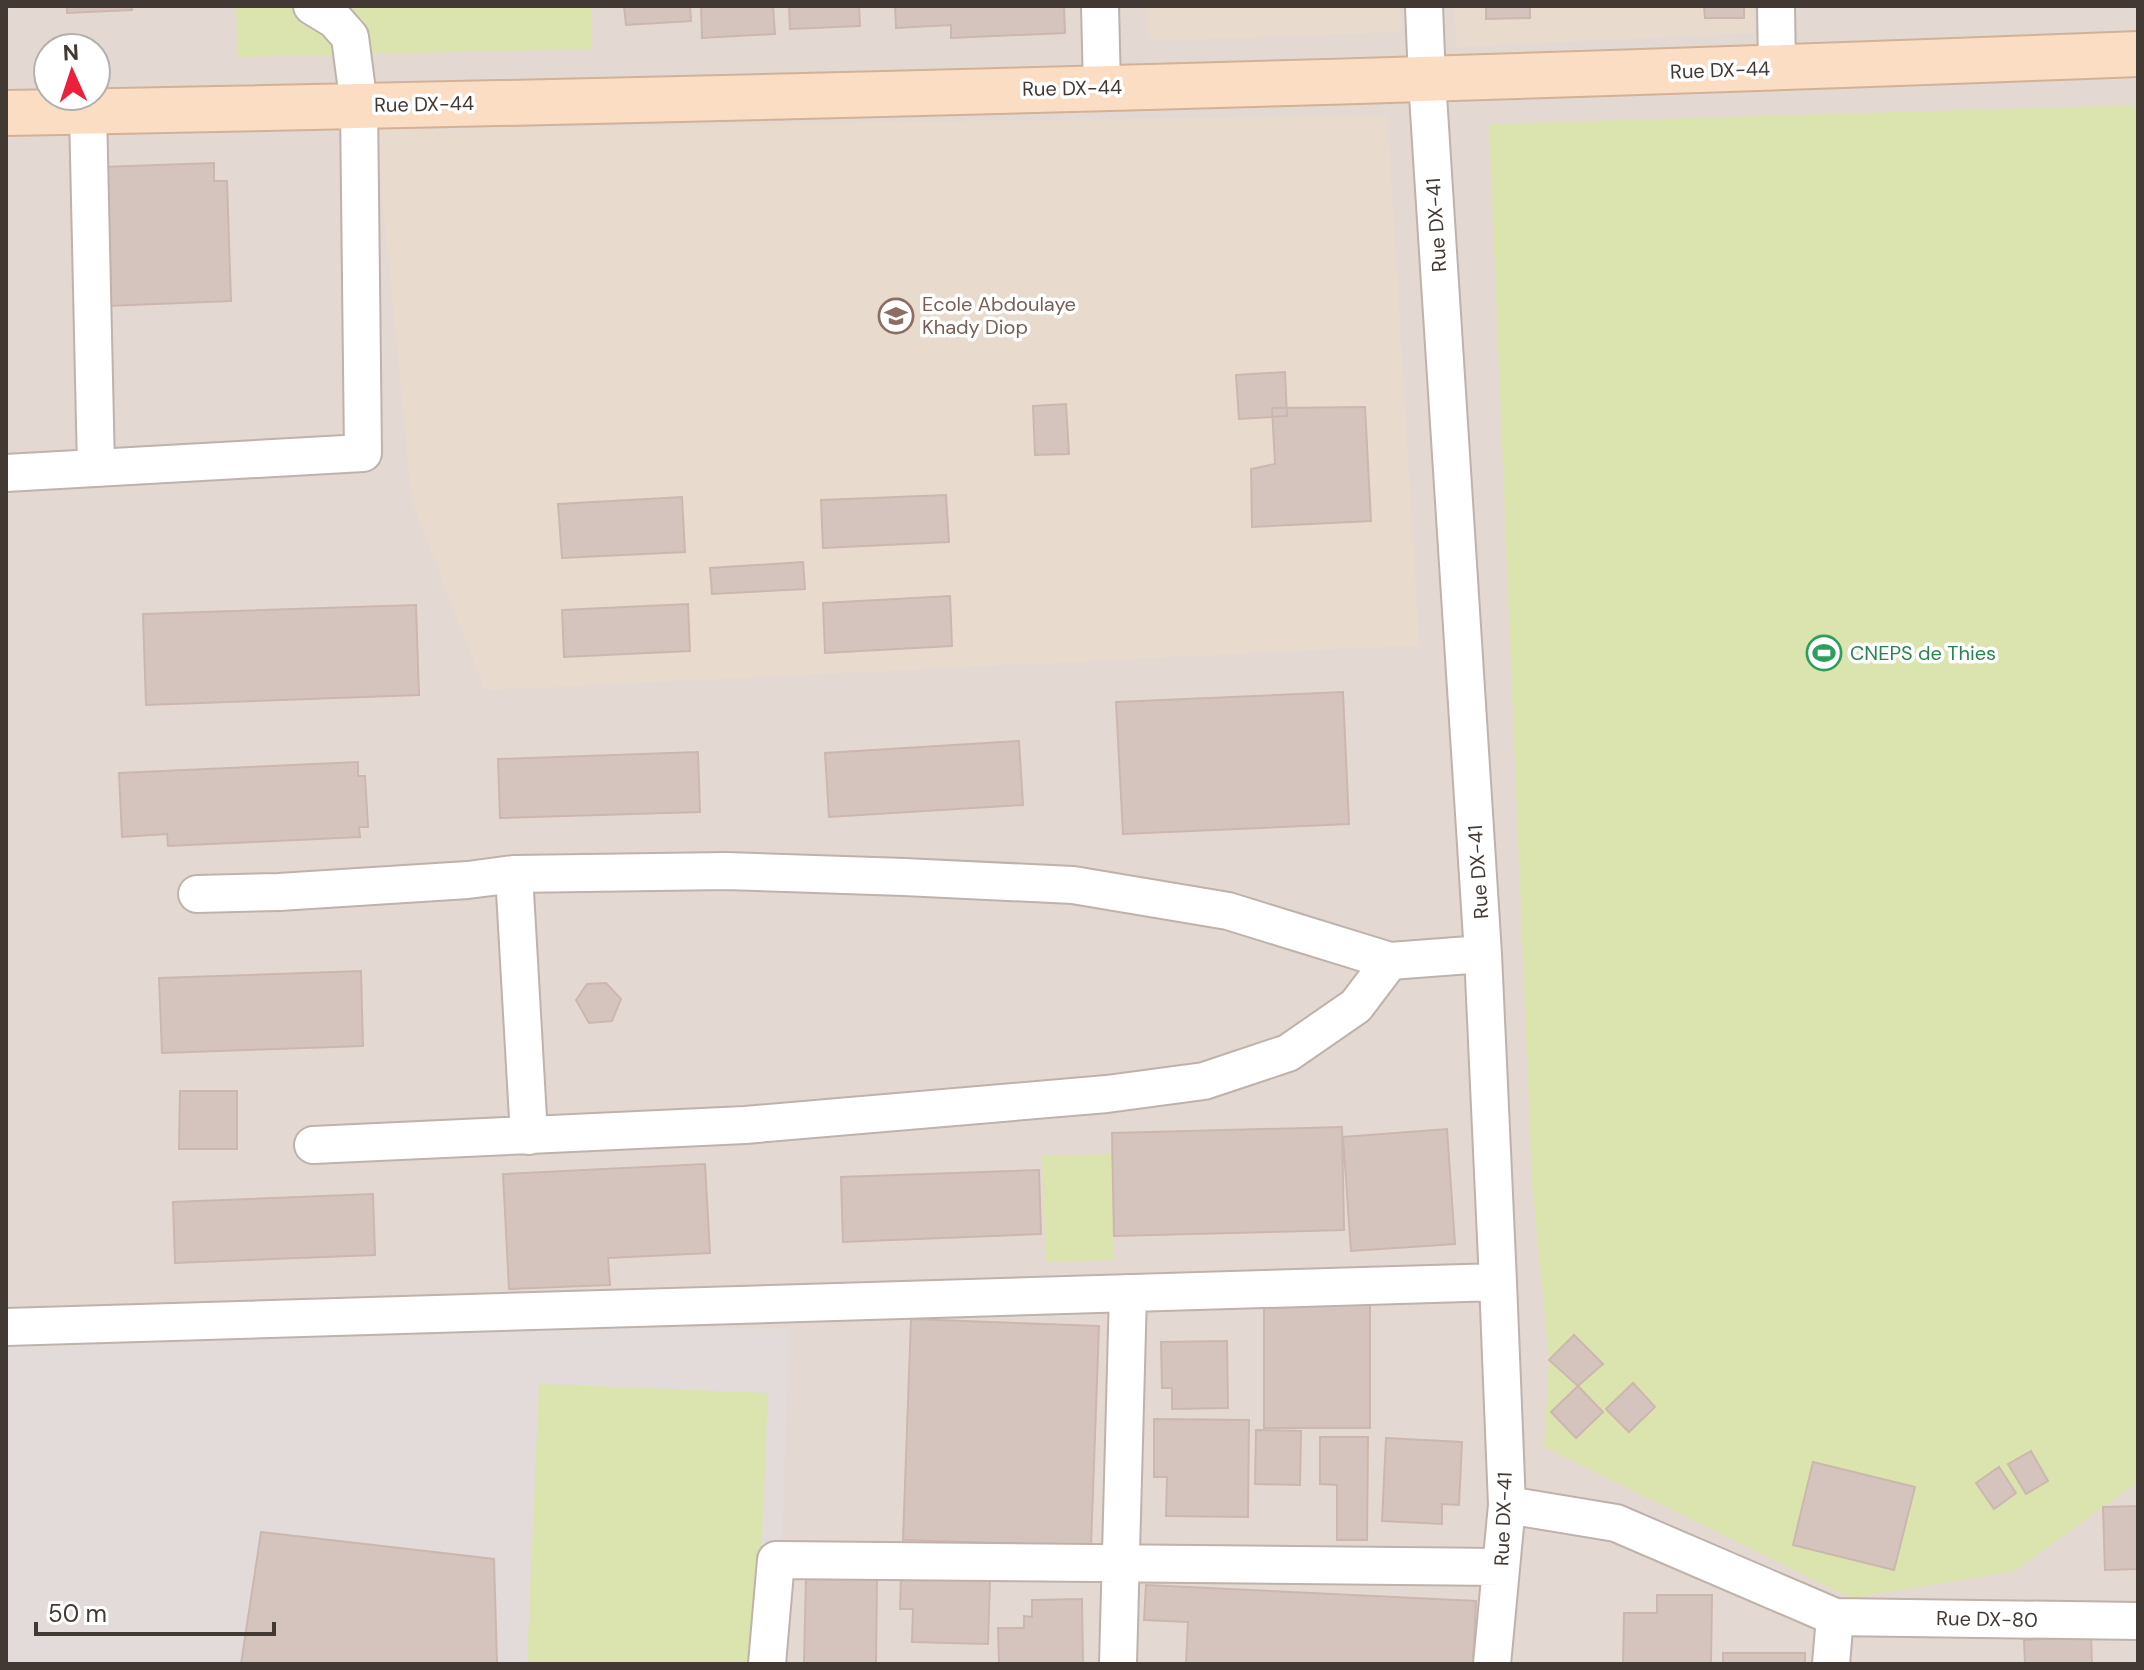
<svg xmlns="http://www.w3.org/2000/svg" width="2144" height="1670" viewBox="0 0 2144 1670" font-family="'DM Sans',sans-serif">
<rect width="100%" height="100%" fill="#f1e9e4"/>
<path fill="#e4d9d2" fill-rule="evenodd" d="M6 6H2138V1664H778L6 1324ZM48 48H96V96H48Z"/>
<path fill="#e3dbd9" d="M6 1324 789 1329 778 1664H6Z"/>
<path fill="#e9dace" d="M1147 6H1400L1401 32 1149 41Z
M1454 6H1754V33L1457 47Z
M1387 115 1419 645 485 690 412 501 376 130Z"/>
<path fill="#dbe3ae" d="M236 6H591L592 49 238 57Z
M2138 105V1482L2014 1571 1851 1598 1544 1447 1549 1360 1532 1182 1489 124Z
M1111 1154 1114 1260 1046 1262 1042 1156Z
M539 1384 768 1393 757 1664H527Z"/>
<path fill="#d5c4bd" stroke="#ccb7ae" stroke-width="2" d="M67 6H132V10L67 13Z
M624 6H690L691 21 626 25Z
M701 6H773L775 34 702 38Z
M789 6H859L860 26 790 29Z
M895 6H1064L1065 33 951 38V25L896 28Z
M1486 6H1530V18L1486 19Z
M1704 6H1744V18H1705Z
M214 163V181H227L231 301 107 306 102 167Z
M1285 372 1287 416 1239 419 1236 375Z
M1066 404 1069 454 1035 455 1033 406Z
M1365 407 1371 521 1252 527 1251 469 1275 464 1272 408Z
M946 495 949 542 823 548 821 500Z
M682 497 685 552 562 558 558 504Z
M803 562 805 589 712 594 710 568Z
M950 596 952 646 825 653 823 603Z
M688 604 690 651 564 657 562 610Z
M416 605 419 695 146 705 143 614Z
M1343 692 1349 824 1123 834 1116 702Z
M1019 741 1023 805 829 817 825 753Z
M698 752 700 812 500 818 498 759Z
M358 762V776H365L368 827H359L360 837 168 846 167 834 122 837 119 773Z
M361 971 363 1046 162 1053 159 978Z
M606 983 621 999 612 1021 589 1023 576 1000 587 984Z
M180 1091H237V1149H179Z
M1342 1127 1344 1230 1114 1236 1112 1133Z
M1447 1129 1455 1244 1351 1251 1343 1137Z
M705 1164 710 1253 608 1258 610 1285 509 1289 503 1174Z
M1039 1170 1041 1234 843 1242 841 1177Z
M373 1194 375 1255 175 1263 173 1202Z
M1264 1303H1370V1428H1264Z
M911 1319 1099 1326 1091 1546 903 1540Z
M1574 1335 1603 1364 1578 1386 1549 1360Z
M1227 1341 1228 1408 1172 1409V1388H1162L1161 1342Z
M1633 1383 1655 1407 1629 1432 1606 1409Z
M1578 1386 1603 1412 1576 1438 1551 1412Z
M1154 1419 1249 1420 1248 1517 1166 1516 1167 1477H1154Z
M1256 1430 1301 1431 1300 1485 1255 1484Z
M1320 1437H1368L1367 1540H1337V1485L1320 1484Z
M1386 1438 1462 1442 1459 1505 1442 1504V1524L1382 1521Z
M2031 1451 2048 1481 2026 1494 2008 1464Z
M1813 1462 1915 1487 1894 1570 1793 1545Z
M1999 1467 2016 1493 1994 1509 1976 1483Z
M2138 1506V1569L2105 1570 2103 1507Z
M261 1532 494 1559 497 1664H241Z
M806 1576 877 1577 876 1664H804Z
M901 1577 990 1580 988 1644 912 1642 913 1609H900Z
M1146 1585 1476 1601 1473 1664H1186L1188 1622 1144 1620Z
M1657 1595H1712L1711 1664H1623L1624 1613H1657Z
M1082 1599 1083 1664H999L998 1628H1024V1616L1032 1617V1600Z
M2091 1636 2092 1664H2025L2024 1640Z
M1723 1653H1805V1664H1723Z"/>
<g fill="none" stroke-linecap="round" stroke-linejoin="round">
<g stroke="#beb2aa" stroke-width="40">
<path id="street" d="M1100 6 1102 87
M1424 6 1427 80 1483 954 1498 1282 1507 1505 1492 1664
M1776 6 1777 68
M88 111 96 468
M6 473 363 453 359 106 350 37 335 20 312 6
M514 874 529 1136
M197 894 279 892 468 880 514 874 726 871 904 877 1073 885 1228 911 1390 961 1483 954
M313 1145 745 1125 1107 1094 1204 1081 1288 1053 1356 1006 1390 961
M6 1327 1498 1282
M1507 1505 1616 1523 1835 1617 2138 1621
M767 1664 776 1560 1501 1567
M1118 1664 1128 1293
M1831 1664 1835 1617"/>
</g>
<g stroke="#d1b198" stroke-width="48">
<path id="secondary" d="M6 113C717 100 1428 82 2138 54"/>
</g>
<use href="#street" stroke="#fff" stroke-width="36"/>
<use href="#secondary" stroke="#fbddc4" stroke-width="44"/>
</g>
<defs>
<g id="school-ring" transform="scale(1.8)"><circle r="9.5" fill="#fff" stroke="#8d6e63" stroke-width="1.5"/><path d="M0-5L7-2L0 1L-7-2ZM-4 1L0 2.5L4 1V4Q0 6-4 4Z" fill="#8d6e63"/></g>
<g id="stadium-ring" transform="scale(1.8)"><circle r="9.5" fill="#fff" stroke="#2e9e5b" stroke-width="1.5"/><path d="M0-5a6.5 5 0 1 0 0 10a6.5 5 0 1 0 0-10ZM-3.5-1.8h7v3.6h-7Z" fill="#2e9e5b"/></g>
</defs>
<g fill-rule="evenodd">
<use href="#school-ring" x="896" y="316"/>
<use href="#stadium-ring" x="1824" y="653"/>
</g>
<g text-anchor="middle" stroke-width="7" stroke-linejoin="round" paint-order="stroke">
<g font-size="20" fill="#423934" stroke="#fff">
<text transform="translate(1720 70) rotate(-2)" y="7">Rue DX-44</text>
<text transform="translate(1072 88) rotate(-1)" y="7">Rue DX-44</text>
<text transform="translate(424 104) rotate(-1)" y="7">Rue DX-44</text>
<text transform="translate(1436 225) rotate(-94)" y="7">Rue DX-41</text>
<text transform="translate(1478 872) rotate(-94)" y="7">Rue DX-41</text>
<text transform="translate(1503 1519) rotate(-88)" y="7">Rue DX-41</text>
<text transform="translate(1987 1619) rotate(1)" y="7">Rue DX-80</text>
</g>
<g font-size="20" fill="#785e54" stroke="#fff" text-anchor="start">
<text x="922" y="311">Ecole Abdoulaye<tspan x="922" dy="23">Khady Diop</tspan></text>
</g>
<g font-size="20" fill="#27864d" stroke="#fff" text-anchor="start">
<text x="1850" y="660">CNEPS de Thies</text>
</g>
</g>
<rect width="2144" height="1670" fill="none" stroke="#423934" stroke-width="16"/>
<g transform="translate(72 72) rotate(357)"><circle r="38" fill="#ffffff" stroke="#b3b0ae" stroke-width="2"/>
<path d="M0-6L14 30L0 20L-14 30Z" fill="#ed1f3b"/>
<text y="-12" font-size="22" font-weight="bold" text-anchor="middle" fill="#423934">N</text>
</g>
<path d="M36 1622v12h238v-12" fill="none" stroke="#423934" stroke-width="4"/>
<text x="48" y="1622" font-size="24" fill="#423934" stroke="#ffffff" stroke-width="6" paint-order="stroke">50 m</text>
</svg>
